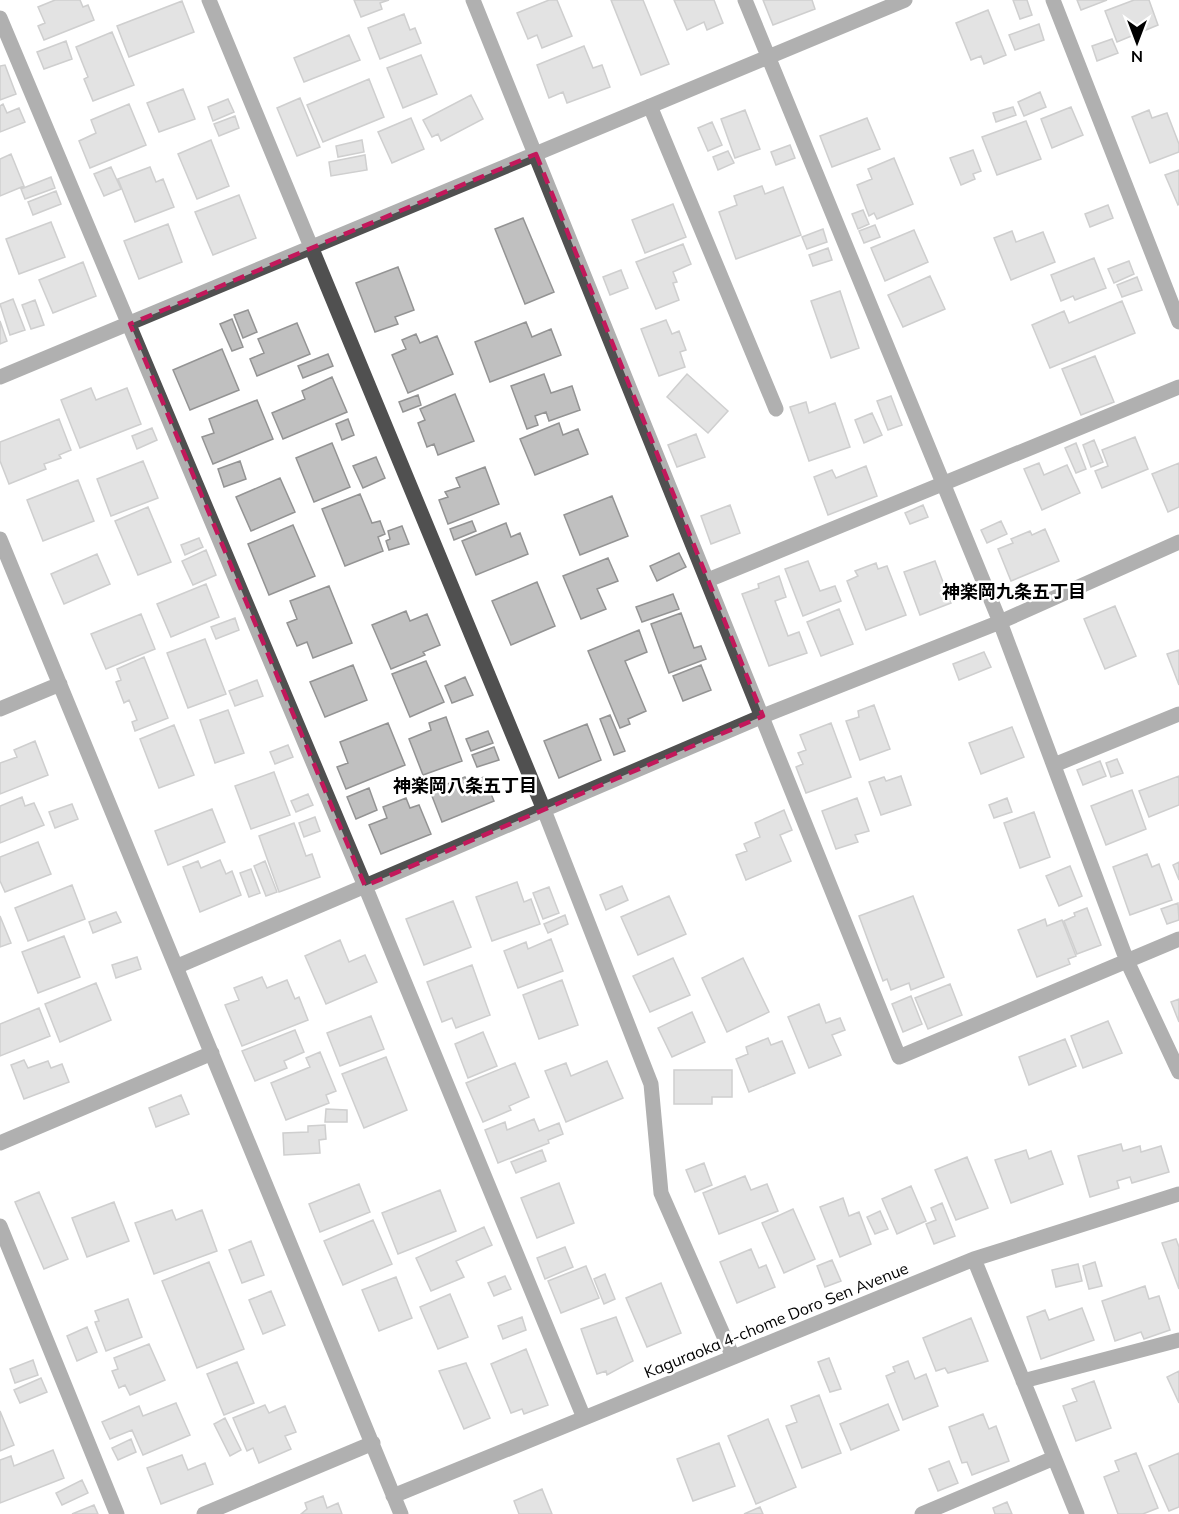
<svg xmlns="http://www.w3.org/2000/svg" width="1179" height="1514" viewBox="0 0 1179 1514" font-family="Mulish,'Noto Sans JP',sans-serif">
<rect width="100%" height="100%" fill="#fff"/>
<path fill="#c0c0c0" stroke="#949494" stroke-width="1.5" d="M55 0H80L83 7 88 5 94 20 44 40 38 26 45 23 38 7Z
M354 0H389L380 3 382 9 361 17Z
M549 0H557L572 36 542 48 537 35 528 39 517 13Z
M611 0H643L669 64 641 75Z
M674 0H714L723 23 707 30 704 22 687 30Z
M763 0H812L815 9 773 25Z
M1013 0H1027L1032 15 1020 19Z
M1077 0H1107L1081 10Z
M1134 0H1149L1158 25 1117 42 1105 11Z
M182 1 194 32 129 57 117 26Z
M988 10 1006 55 984 64 981 56 971 60 956 23Z
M404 14 410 30 415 28 421 43 380 59 368 28Z
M1039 24 1044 40 1015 50 1009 35Z
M112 32 134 85 93 101 84 79 88 77 76 47Z
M349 35 360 60 304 82 294 58Z
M1112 39 1118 53 1097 61 1092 46Z
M66 41 72 59 44 69 37 52Z
M584 46 593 68 602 65 610 87 567 103 563 92 549 98 537 65Z
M421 55 437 94 403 108 387 68Z
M5 65 16 94 0 100V66Z
M369 79 384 117 323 142 307 105Z
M183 89 195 119 159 132 147 103Z
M1040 92 1046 107 1024 116 1018 102Z
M471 95 483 119 441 141 438 134 432 137 423 120Z
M300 98 320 147 297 156 277 108Z
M228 99 234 112 213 121 208 107Z
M3 104 7 113 19 108 25 122 0 132V106Z
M129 104 146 145 90 168 79 141 96 133 91 120Z
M1013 107 1016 115 996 122 993 113Z
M1071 107 1083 135 1052 148 1041 119Z
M745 110 760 149 735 158 721 119Z
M1149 110 1152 118 1167 113 1179 144V152L1150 163 1132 117Z
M235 116 239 128 219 136 214 124Z
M411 118 424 149 392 163 378 132Z
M867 118 880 149 832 167 820 136Z
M1026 121 1041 159 997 175 982 137Z
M712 122 722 145 708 151 698 128Z
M211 140 229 186 197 199 178 154Z
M362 140 364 152 338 157 336 146Z
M790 145 795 158 776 165 771 152Z
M973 150 981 171 973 174 975 179 961 185 950 158Z
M728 151 734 163 718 170 713 157Z
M11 154 24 186 0 196V159Z
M365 155 367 170 331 176 329 162Z
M894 158 913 204 877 219 874 213 869 216 857 185 872 179 868 169Z
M111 167 121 189 104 196 94 174Z
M150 167 156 182 163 179 174 207 135 222 118 179Z
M1179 170V204L1178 205 1165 175Z
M51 177 55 188 25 199 21 189Z
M762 186 765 194 783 187 801 235 736 259 719 212 737 205 734 196Z
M56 191 61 204 33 215 28 202Z
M239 195 256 238 213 255 195 212Z
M673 204 686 237 645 253 632 220Z
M1108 205 1113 218 1090 227 1085 214Z
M863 210 869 224 858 229 852 214Z
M523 218 554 292 525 304 495 229Z
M51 222 65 257 19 274 6 239Z
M168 224 182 262 139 279 124 241Z
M875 225 880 237 864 243 859 231Z
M823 229 827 242 807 249 802 237Z
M914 230 928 262 885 281 871 248Z
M1012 231 1016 242 1043 232 1055 262 1011 280 994 238Z
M683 244 691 264 673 272 677 282 673 283 679 300 656 309 636 262Z
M828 248 832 260 813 266 809 255Z
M1094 258 1106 288 1075 300 1073 296 1061 301 1051 275Z
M1129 261 1134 274 1114 283 1108 269Z
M83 262 96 296 53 313 39 280Z
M398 267 414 310 395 317 398 324 375 332 356 283Z
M621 270 628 288 610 295 603 277Z
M930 276 945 309 903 327 888 295Z
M1137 277 1142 290 1122 297 1117 285Z
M840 291 859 348 831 358 811 301Z
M13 299 25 330 10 335 0 304Z
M35 300 44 325 31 329 22 305Z
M1122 301 1135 333 1050 368 1032 325 1064 311 1069 323Z
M248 310 257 332 243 338 234 315Z
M232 319 243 347 232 351 220 324Z
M666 320 672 334 679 331 686 350 680 352 685 367 659 376 641 329Z
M0 321 7 341 0 344Z
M526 322 532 337 551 329 561 355 490 382 475 342Z
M297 323 310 354 257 376 250 359 264 353 258 339Z
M416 334 420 343 437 336 453 374 408 393 392 355 406 349 402 340Z
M222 349 239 390 190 410 173 370Z
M328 354 333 366 303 378 298 366Z
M1095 356 1114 402 1081 415 1062 369Z
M544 374 551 393 572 386 580 410 549 421 546 412 535 416 538 425 527 429 511 386Z
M687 374 728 411 708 433 667 397Z
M332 377 347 412 283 439 272 413 305 399 302 391Z
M91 388 96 400 127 388 141 424 80 448 61 400Z
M455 394 474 441 438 455 434 444 427 447 418 423 425 420 420 409Z
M418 395 421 405 403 412 399 402Z
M891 396 902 425 888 430 877 401Z
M257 400 273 439 213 464 202 437 214 433 209 419Z
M806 402 809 413 835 403 850 447 809 461 790 407Z
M872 413 882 435 864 443 855 420Z
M59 419 71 450 59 455 61 458 44 464 46 469 9 484 0 461V442Z
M348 419 354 435 342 440 336 424Z
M559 423 563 435 578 429 588 454 535 475 520 439Z
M152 428 157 440 137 449 132 436Z
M696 434 705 457 677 467 668 445Z
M1135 437 1148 469 1102 488 1095 471 1108 466 1102 450Z
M1094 440 1103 462 1091 467 1083 445Z
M332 443 350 487 314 502 296 458Z
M1076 443 1086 469 1076 473 1065 448Z
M376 457 385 478 363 488 353 466Z
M143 461 158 498 111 516 97 479Z
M240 461 246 479 224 487 218 469Z
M1039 463 1044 475 1067 465 1080 493 1042 510 1024 469Z
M1179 463V507L1168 512 1152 474Z
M866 466 877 496 828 515 814 477 832 470 836 478Z
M485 467 499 504 448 524 439 500 448 497 445 492 460 487 456 478Z
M280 478 295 512 251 531 236 497Z
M78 480 94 521 43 541 27 500Z
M360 494 372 523 380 521 385 534 378 537 383 551 345 566 322 509Z
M612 496 628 536 580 555 564 515Z
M730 505 740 533 711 544 701 516Z
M923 505 928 517 910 524 905 513Z
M148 507 171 562 138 575 115 521Z
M472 521 476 531 454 540 450 529Z
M1001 521 1007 534 987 543 981 530Z
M506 523 511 537 520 533 528 554 476 575 462 541Z
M293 525 315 576 269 595 248 544Z
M402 526 409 544 389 550 386 541 390 539 388 531Z
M1045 529 1059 561 1011 581 998 549 1013 543 1011 539 1030 531 1032 535Z
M199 538 203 547 185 555 181 545Z
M206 550 216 575 193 585 182 561Z
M679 553 686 567 657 581 650 566Z
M97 554 110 584 64 604 51 574Z
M608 558 618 581 597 589 606 609 581 619 563 576Z
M808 561 820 591 835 586 841 601 803 616 785 569Z
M935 561 951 603 920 615 904 572Z
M876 563 878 569 887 566 906 615 866 630 847 581 858 576 855 571Z
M779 576 786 597 775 601 788 636 799 632 807 653 769 666 742 594 759 588 758 584Z
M537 582 555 626 511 645 492 601Z
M206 584 219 617 171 637 157 604Z
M329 586 352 643 313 658 307 642 297 646 287 623 297 619 290 601Z
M673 594 679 609 642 622 636 607Z
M1115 606 1136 656 1105 669 1084 619Z
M839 609 853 644 821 656 807 622Z
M406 611 410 621 427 614 440 645 423 652 425 655 391 669 372 625Z
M681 613 694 648 701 646 706 659 669 673 651 624Z
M141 614 155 649 106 669 91 634Z
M235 618 239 630 216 639 211 627Z
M639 630 647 652 625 661 646 711 628 719 630 724 620 728 588 651Z
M205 639 226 694 188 708 167 653Z
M1179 650V685L1167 654Z
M984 652 991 667 959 680 953 664Z
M144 657 168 718 135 731 132 722 137 720 129 700 124 703 116 682 121 680 117 669Z
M426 661 444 702 410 717 392 674Z
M353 665 367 700 325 717 310 682Z
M701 665 711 690 683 701 673 676Z
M465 677 473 695 452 703 445 686Z
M257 680 263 696 235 706 229 691Z
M874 705 890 749 860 760 846 721 859 717 858 711Z
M228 710 244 753 215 763 200 720Z
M610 715 625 751 614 755 600 719Z
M446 717 462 761 423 775 409 739 431 730 429 723Z
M388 723 405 765 346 789 337 767 348 763 340 742Z
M831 723 851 777 806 793 796 767 803 764 798 753 806 750 800 735Z
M587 724 601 760 559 778 544 741Z
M174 725 194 775 159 788 140 739Z
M1012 727 1024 757 981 774 969 743Z
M488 731 493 743 471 751 466 739Z
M35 741 48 775 0 794V763L17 757 14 750Z
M288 745 293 757 275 764 270 752Z
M494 747 499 760 477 767 472 755Z
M1117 759 1123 773 1111 777 1106 763Z
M1100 761 1106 776 1083 785 1077 770Z
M274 772 290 815 251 829 235 786Z
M901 776 911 805 881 815 869 782 884 777 886 781Z
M1179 776V805L1149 817 1139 791Z
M465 777 468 783 484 777 494 801 442 822 430 791Z
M369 788 377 810 356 819 347 797Z
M1132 790 1146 829 1106 845 1091 806Z
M308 794 313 805 296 812 291 801Z
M22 797 25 806 34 803 44 825 0 843V806Z
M406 798 410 808 419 805 431 834 381 854 369 825 387 818 383 807Z
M857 798 869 831 855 835 858 842 836 849 822 811Z
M1007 798 1012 812 994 818 989 805Z
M72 804 78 819 55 828 49 812Z
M212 809 225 842 168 865 155 831Z
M784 810 792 830 780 835 791 861 746 880 736 855 747 851 744 844 760 837 755 823Z
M1034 812 1050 857 1020 868 1004 823Z
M315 817 320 831 304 837 299 823Z
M294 823 306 856 312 854 320 877 279 892 259 836Z
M38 842 51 874 5 892 0 881V857Z
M1147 854 1152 867 1159 864 1172 900 1130 915 1113 867Z
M220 860 226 874 232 871 241 895 200 912 183 867 198 861 201 868Z
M265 861 277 892 266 896 254 866Z
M1179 862V880L1173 865Z
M1070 866 1082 896 1059 906 1046 876Z
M251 869 260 893 249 897 240 873Z
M517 882 524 902 531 899 540 924 492 941 476 897Z
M72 885 85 919 28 941 15 908Z
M622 886 628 900 606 910 600 895Z
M549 887 559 913 543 919 533 893Z
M669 896 686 934 638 955 621 917Z
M913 896 944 977 911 990 909 983 891 990 887 979 883 981 859 916Z
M453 901 471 947 424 965 406 919Z
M1178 903 1179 920 1167 924 1161 909Z
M1087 908 1101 945 1077 954 1064 921 1075 916 1074 913Z
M116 912 121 922 93 933 89 922Z
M565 915 568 924 548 933 544 924Z
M0 916 11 943 0 947Z
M1045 919 1047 926 1062 920 1076 956 1068 959 1070 964 1037 977 1018 930Z
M64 936 80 977 38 993 22 952Z
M551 939 563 971 518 988 504 951 526 942 528 949Z
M340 940 349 962 365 955 377 982 326 1004 305 956Z
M137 957 141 969 116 978 112 965Z
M673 958 690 995 650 1012 633 976Z
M743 958 769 1012 727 1032 702 978Z
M472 965 490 1015 456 1028 452 1018 442 1022 427 982Z
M262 977 267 988 287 980 295 999 299 997 308 1020 242 1046 225 1005 239 1000 234 988Z
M562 980 578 1025 539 1039 523 995Z
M96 983 111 1020 60 1042 45 1004Z
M950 984 962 1015 928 1029 915 998Z
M911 996 922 1024 903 1032 892 1004Z
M1179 999V1022L1171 1002Z
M819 1004 826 1023 840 1018 845 1030 832 1035 841 1055 809 1068 788 1017Z
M39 1008 50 1036 0 1056V1024Z
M692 1012 705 1042 672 1057 658 1028Z
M371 1016 384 1049 340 1066 327 1033Z
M1108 1021 1122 1053 1083 1068 1071 1036Z
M295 1030 304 1052 284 1061 287 1068 255 1081 242 1051Z
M483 1032 497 1066 468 1078 455 1044Z
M768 1038 771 1045 782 1041 795 1073 749 1092 736 1059 748 1054 746 1047Z
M1065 1039 1076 1066 1029 1085 1019 1057Z
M320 1052 336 1091 326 1095 329 1103 286 1120 271 1083 310 1067 306 1058Z
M386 1057 407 1110 364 1128 342 1074Z
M24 1060 28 1068 48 1061 51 1068 62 1064 69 1082 24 1099 11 1065Z
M607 1061 623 1098 566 1122 545 1071 566 1063 571 1076Z
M515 1063 529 1097 509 1106 511 1110 483 1122 466 1083Z
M674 1070H732V1097H712V1104H674Z
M181 1095 189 1114 156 1127 149 1108Z
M326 1109 347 1110V1122H325Z
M534 1119 539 1131 559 1123 563 1134 548 1140 549 1143 498 1163 485 1130 505 1122 507 1130Z
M325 1125 326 1139 319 1140 320 1153 284 1155 283 1133 308 1132V1126Z
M1121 1144 1123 1151 1140 1146 1141 1152 1161 1146 1169 1172 1132 1183 1130 1177 1117 1181 1119 1188 1090 1197 1078 1156Z
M542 1150 546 1161 516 1173 511 1162Z
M1026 1150 1029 1159 1051 1151 1063 1184 1011 1203 995 1160Z
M967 1157 988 1208 956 1220 935 1170Z
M704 1163 712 1185 695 1192 686 1170Z
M745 1176 751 1190 767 1184 778 1211 719 1234 703 1193Z
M559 1183 574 1223 537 1238 521 1198Z
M359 1184 370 1212 320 1232 309 1204Z
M911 1186 926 1221 897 1234 882 1199Z
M440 1190 456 1231 398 1254 382 1213Z
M39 1192 68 1259 44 1269 15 1202Z
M843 1198 849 1216 859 1212 871 1244 840 1257 820 1207Z
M114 1202 129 1241 87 1257 72 1218Z
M942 1203 955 1236 934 1244 926 1224 936 1220 931 1208Z
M793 1209 815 1259 784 1273 762 1223Z
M172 1210 176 1220 202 1210 217 1251 154 1274 135 1223Z
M880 1211 888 1229 875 1234 867 1217Z
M373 1220 392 1264 343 1285 324 1241Z
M484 1227 492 1245 456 1261 464 1277 431 1291 416 1258Z
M1176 1239 1179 1247V1289L1162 1243Z
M251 1241 264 1275 242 1283 229 1250Z
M565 1247 573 1267 545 1279 537 1258Z
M751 1249 759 1268 766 1265 775 1287 737 1303 720 1262Z
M832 1260 841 1281 825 1287 817 1266Z
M209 1262 244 1349 197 1368 162 1281Z
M1095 1262 1102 1286 1089 1289 1083 1266Z
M1078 1264 1082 1281 1056 1287 1052 1270Z
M586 1266 599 1298 561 1313 548 1281Z
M605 1274 615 1299 604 1304 594 1279Z
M505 1276 511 1289 494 1296 488 1283Z
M396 1277 412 1318 379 1331 362 1290Z
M661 1283 681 1333 647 1347 626 1298Z
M1145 1286 1149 1299 1159 1296 1170 1330 1144 1339 1141 1332 1115 1341 1102 1301Z
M271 1291 285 1325 263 1334 249 1300Z
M450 1294 468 1337 438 1349 420 1307Z
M128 1299 142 1337 106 1351 95 1322 99 1321 95 1311Z
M1082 1308 1094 1340 1041 1359 1027 1317 1045 1310 1049 1320Z
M522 1317 526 1330 503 1339 498 1326Z
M616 1317 633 1361 607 1375 606 1371 597 1374 581 1329Z
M971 1318 988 1361 948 1373 945 1368 936 1371 923 1338Z
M87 1327 97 1352 77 1361 67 1336Z
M149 1344 165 1380 130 1395 125 1385 119 1388 112 1371 118 1369 114 1358Z
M526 1349 548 1405 524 1414 522 1409 511 1413 491 1364Z
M829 1358 841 1389 830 1392 818 1362Z
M33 1360 38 1375 15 1383 10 1369Z
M908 1361 915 1379 926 1374 938 1406 903 1420 886 1376 895 1372 893 1367Z
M237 1362 254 1403 224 1415 207 1374Z
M466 1363 490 1418 464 1429 439 1371Z
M1179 1371V1403L1167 1377Z
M41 1378 47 1392 20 1403 14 1390Z
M1094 1381 1111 1428 1076 1441 1063 1406 1077 1401 1072 1389Z
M819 1395 841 1453 802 1468 786 1426 797 1422 791 1406Z
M176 1403 190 1435 143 1455 132 1430 110 1439 102 1422 139 1406 143 1416Z
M888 1404 899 1430 851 1450 840 1424Z
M265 1405 269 1413 285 1406 296 1432 285 1436 291 1449 259 1463 253 1448 247 1451 233 1418Z
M0 1411 14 1445 0 1451Z
M983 1414 989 1429 996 1426 1009 1461 972 1475 967 1462 962 1463 949 1427Z
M225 1418 241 1450 230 1456 214 1424Z
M768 1419 796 1487 756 1504 728 1436Z
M131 1439 136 1452 118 1460 112 1448Z
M719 1443 735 1486 693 1501 677 1459Z
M53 1450 64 1478 0 1503V1460L11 1456 14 1466Z
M1136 1453 1158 1508 1143 1514H1118L1104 1477 1119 1471 1115 1461Z
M1179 1453V1507L1169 1511 1149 1466Z
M182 1455 188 1470 205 1463 213 1484 161 1504 147 1468Z
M949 1461 958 1483 938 1491 929 1469Z
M82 1480 88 1493 62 1505 56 1493Z
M542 1489 552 1514H519L514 1501Z
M323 1496 327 1508 338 1503 342 1514H301L307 1509 305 1503Z
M1007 1502 1012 1514H995L993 1508Z
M94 1505 98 1514H72Z
M760 1507 763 1514H744Z"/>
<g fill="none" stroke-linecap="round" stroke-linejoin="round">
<path stroke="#505050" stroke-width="15" d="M209 0 544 810 651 1084 661 1193 733 1357
M473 0 899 1057 1179 939
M745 0 1000 622 1127 961 1179 1072
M1053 0 1179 322
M0 18 365 886 584 1418
M650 106 776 409
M0 377 905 0
M0 539 401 1514
M708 580 1179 387
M0 709 60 684
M1054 765 1179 714
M178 966 763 716 1000 622 1179 542
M0 1143 212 1053
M0 1226 117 1514
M974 1259 1077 1514
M1023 1381 1179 1340
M393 1496 974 1259 1179 1194
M204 1514 373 1443
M922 1514 1054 1458"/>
</g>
<path d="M0 0H1179V1514H0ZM536 154 763 716 365 886 130 324Z" fill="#fff" fill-opacity=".55" fill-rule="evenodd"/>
<path fill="none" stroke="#c2185b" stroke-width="4.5" stroke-dasharray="12 8" stroke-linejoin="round" d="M536 154 763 716 365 886 130 324Z"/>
<g text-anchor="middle" stroke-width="5" stroke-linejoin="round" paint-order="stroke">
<g font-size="16" fill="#000" stroke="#fff">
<text transform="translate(776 1320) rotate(-22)" y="6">Kaguraoka 4-chome Doro Sen Avenue</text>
</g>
<g font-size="18" font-weight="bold" fill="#000" stroke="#fff">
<text x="1014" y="598">神楽岡九条五丁目</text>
<text x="465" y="792">神楽岡八条五丁目</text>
</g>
</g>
<g transform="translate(1137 42) rotate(180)" stroke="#ffffff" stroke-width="4.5" paint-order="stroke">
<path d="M0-4.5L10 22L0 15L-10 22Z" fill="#000000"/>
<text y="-9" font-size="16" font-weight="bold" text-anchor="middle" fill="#000000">N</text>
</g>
</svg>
